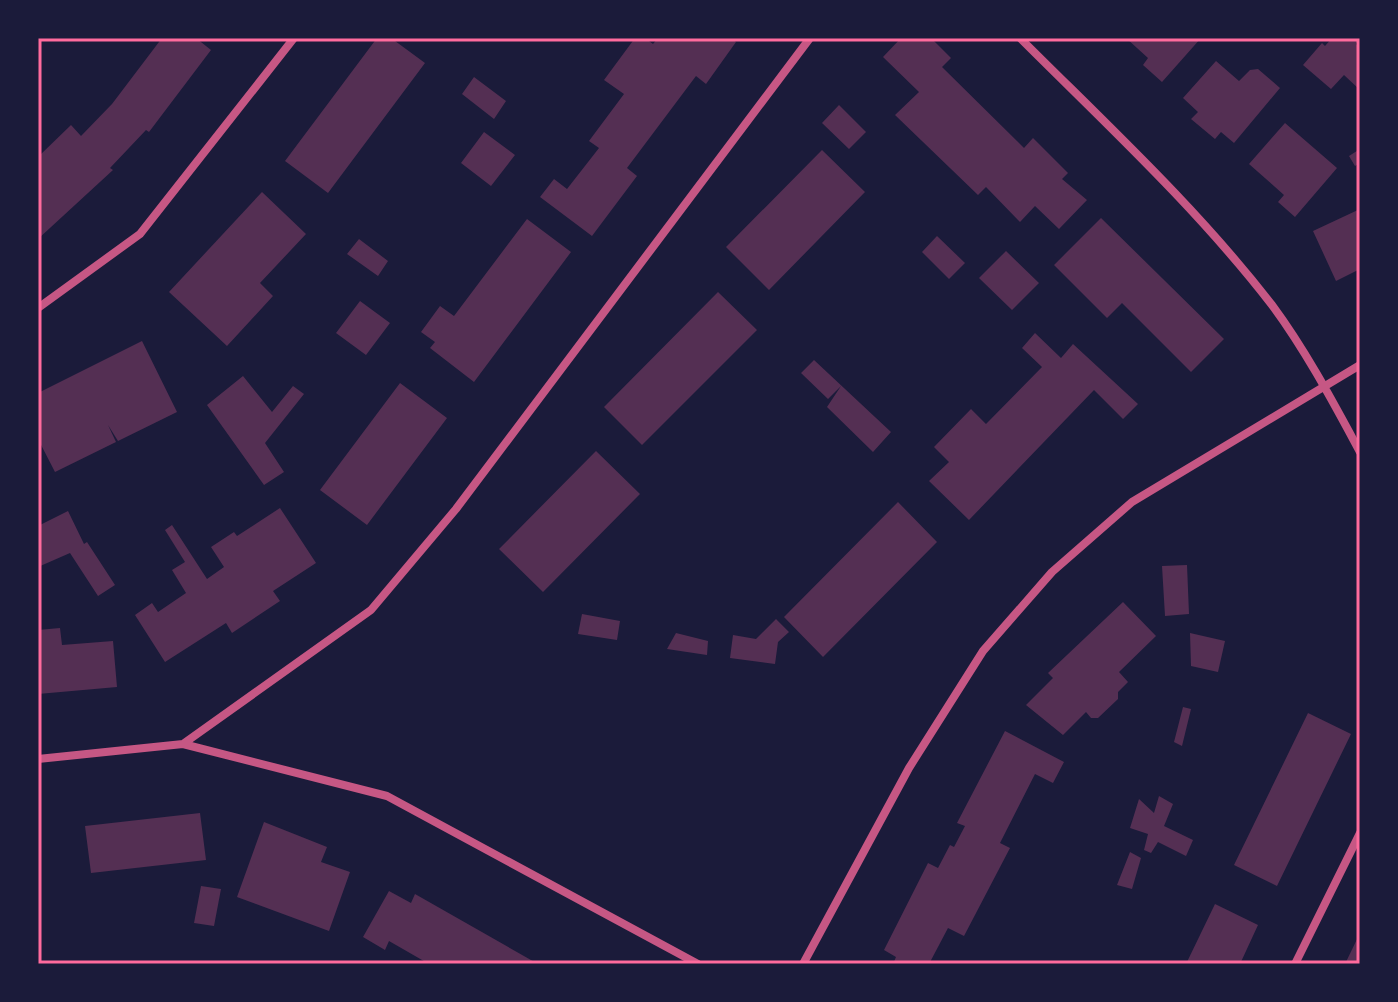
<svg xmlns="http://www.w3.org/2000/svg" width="1398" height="1002" viewBox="0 0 1398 1002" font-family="Roboto,sans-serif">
<rect width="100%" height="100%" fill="#1b1b3a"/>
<path fill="#542f53" d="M162 38H196L211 50 149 132 146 130 110 168 113 170 38 239V157L71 125 81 136 112 104Z
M377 38H391L425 63 328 193 285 161Z
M635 38H645L653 44 658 38H731L736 42 706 84 696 76 627 168 637 176 592 236 540 197 554 179 567 189 599 148 589 141 624 94 604 80Z
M901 38H931L951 58 942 67 1024 148 1033 138 1068 173 1062 179 1087 200 1059 229 1035 206 1020 222 986 187 978 195 895 115 919 92 883 57Z
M1126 38H1201L1162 82 1143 65 1148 58Z
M1332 38H1360L1356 44 1360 48V90L1344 75 1331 89 1303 65 1322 43 1325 46Z
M1216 61 1239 81 1250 70 1258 69 1280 88 1234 143 1221 132 1215 139 1191 119 1198 112 1183 98Z
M474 77 506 101 494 119 462 94Z
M839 105 866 132 849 149 822 123Z
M1285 123 1337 168 1295 217 1278 202 1284 195 1249 164Z
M484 132 515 155 491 186 461 163Z
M1360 149V163L1355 166 1349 156Z
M822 150 865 192 769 290 726 247Z
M262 192 306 234 260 283 273 296 227 346 169 292Z
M1360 209V269L1336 281 1313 231Z
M1101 218 1224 339 1191 372 1122 303 1107 318 1054 265Z
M527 219 571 252 474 382 430 348 435 342 421 332 440 306 454 316Z
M937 236 965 263 949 279 922 252Z
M359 239 388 261 378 276 347 254Z
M1006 251 1039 283 1012 310 979 278Z
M718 292 757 330 642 445 604 407Z
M360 301 390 323 366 355 336 333Z
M1035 333 1061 358 1073 344 1138 404 1123 419 1094 390 969 520 929 481 949 462 934 447 971 409 986 424 1042 367 1022 348Z
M142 341 177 412 118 441 108 425 116 442 55 472 38 439V393Z
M814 360 891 432 873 452 827 407 841 386 828 399 801 373Z
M243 376 272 412 293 386 304 394 265 443 284 472 264 485 207 405Z
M400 383 447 418 367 525 320 490Z
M596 451 640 494 543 592 499 549Z
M898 502 937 542 823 657 784 617Z
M280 508 316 563 273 591 280 601 232 633 226 623 165 662 135 615 152 603 158 612 186 593 172 570 185 562 165 530 172 525 207 579 224 567 211 547 234 532 237 536Z
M68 511 84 544 87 542 115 585 98 596 70 553 38 567V526Z
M1187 565 1189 614 1165 616 1162 566Z
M1123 602 1156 636 1119 672 1128 682 1118 692V699L1098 718H1091L1086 712 1063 735 1026 705 1053 678 1048 673Z
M582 614 620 621 617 640 578 634Z
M776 619 789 632 778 642 775 664 730 658 733 635 756 639Z
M60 628 62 645 113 641 117 687 38 694V630Z
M676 633 708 641 707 655 667 649Z
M1190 633 1225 641 1218 672 1191 666Z
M1183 707 1191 709 1182 746 1174 742Z
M1308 713 1351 734 1277 886 1234 865Z
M1005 731 1064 762 1053 783 1035 774 1000 843 1010 848 964 936 948 928 929 964H893L896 957 884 950 928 863 938 868 950 845 954 847 965 826 957 823Z
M1159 796 1173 804 1164 826 1193 840 1186 856 1158 842 1151 853 1144 850 1148 834 1130 828 1139 799 1154 813Z
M200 813 206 860 91 873 85 826Z
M264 822 327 847 321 862 350 872 329 931 237 897Z
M1130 852 1141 858 1132 889 1117 885Z
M201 886 221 889 214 926 194 923Z
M389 891 411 903 415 894 538 964H429L389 941 385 950 363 937Z
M1215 904 1258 925 1240 964H1186Z
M1360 933V964H1345Z"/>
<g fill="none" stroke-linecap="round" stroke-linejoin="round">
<path stroke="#c65784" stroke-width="8" d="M1020 38C1106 124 1197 208 1272 305 1306 351 1333 402 1360 452
M38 308 140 234 294 38
M183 744 387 796 698 964
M38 759 183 744 371 610 456 509 810 38
M803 964 909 768 983 651 1052 572 1132 502 1360 365
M1295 964 1360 833"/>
</g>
<rect width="1398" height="1002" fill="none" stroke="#1b1b3a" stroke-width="80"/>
<rect x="40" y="40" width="1318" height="922" fill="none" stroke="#ff6b9d" stroke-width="3"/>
</svg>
